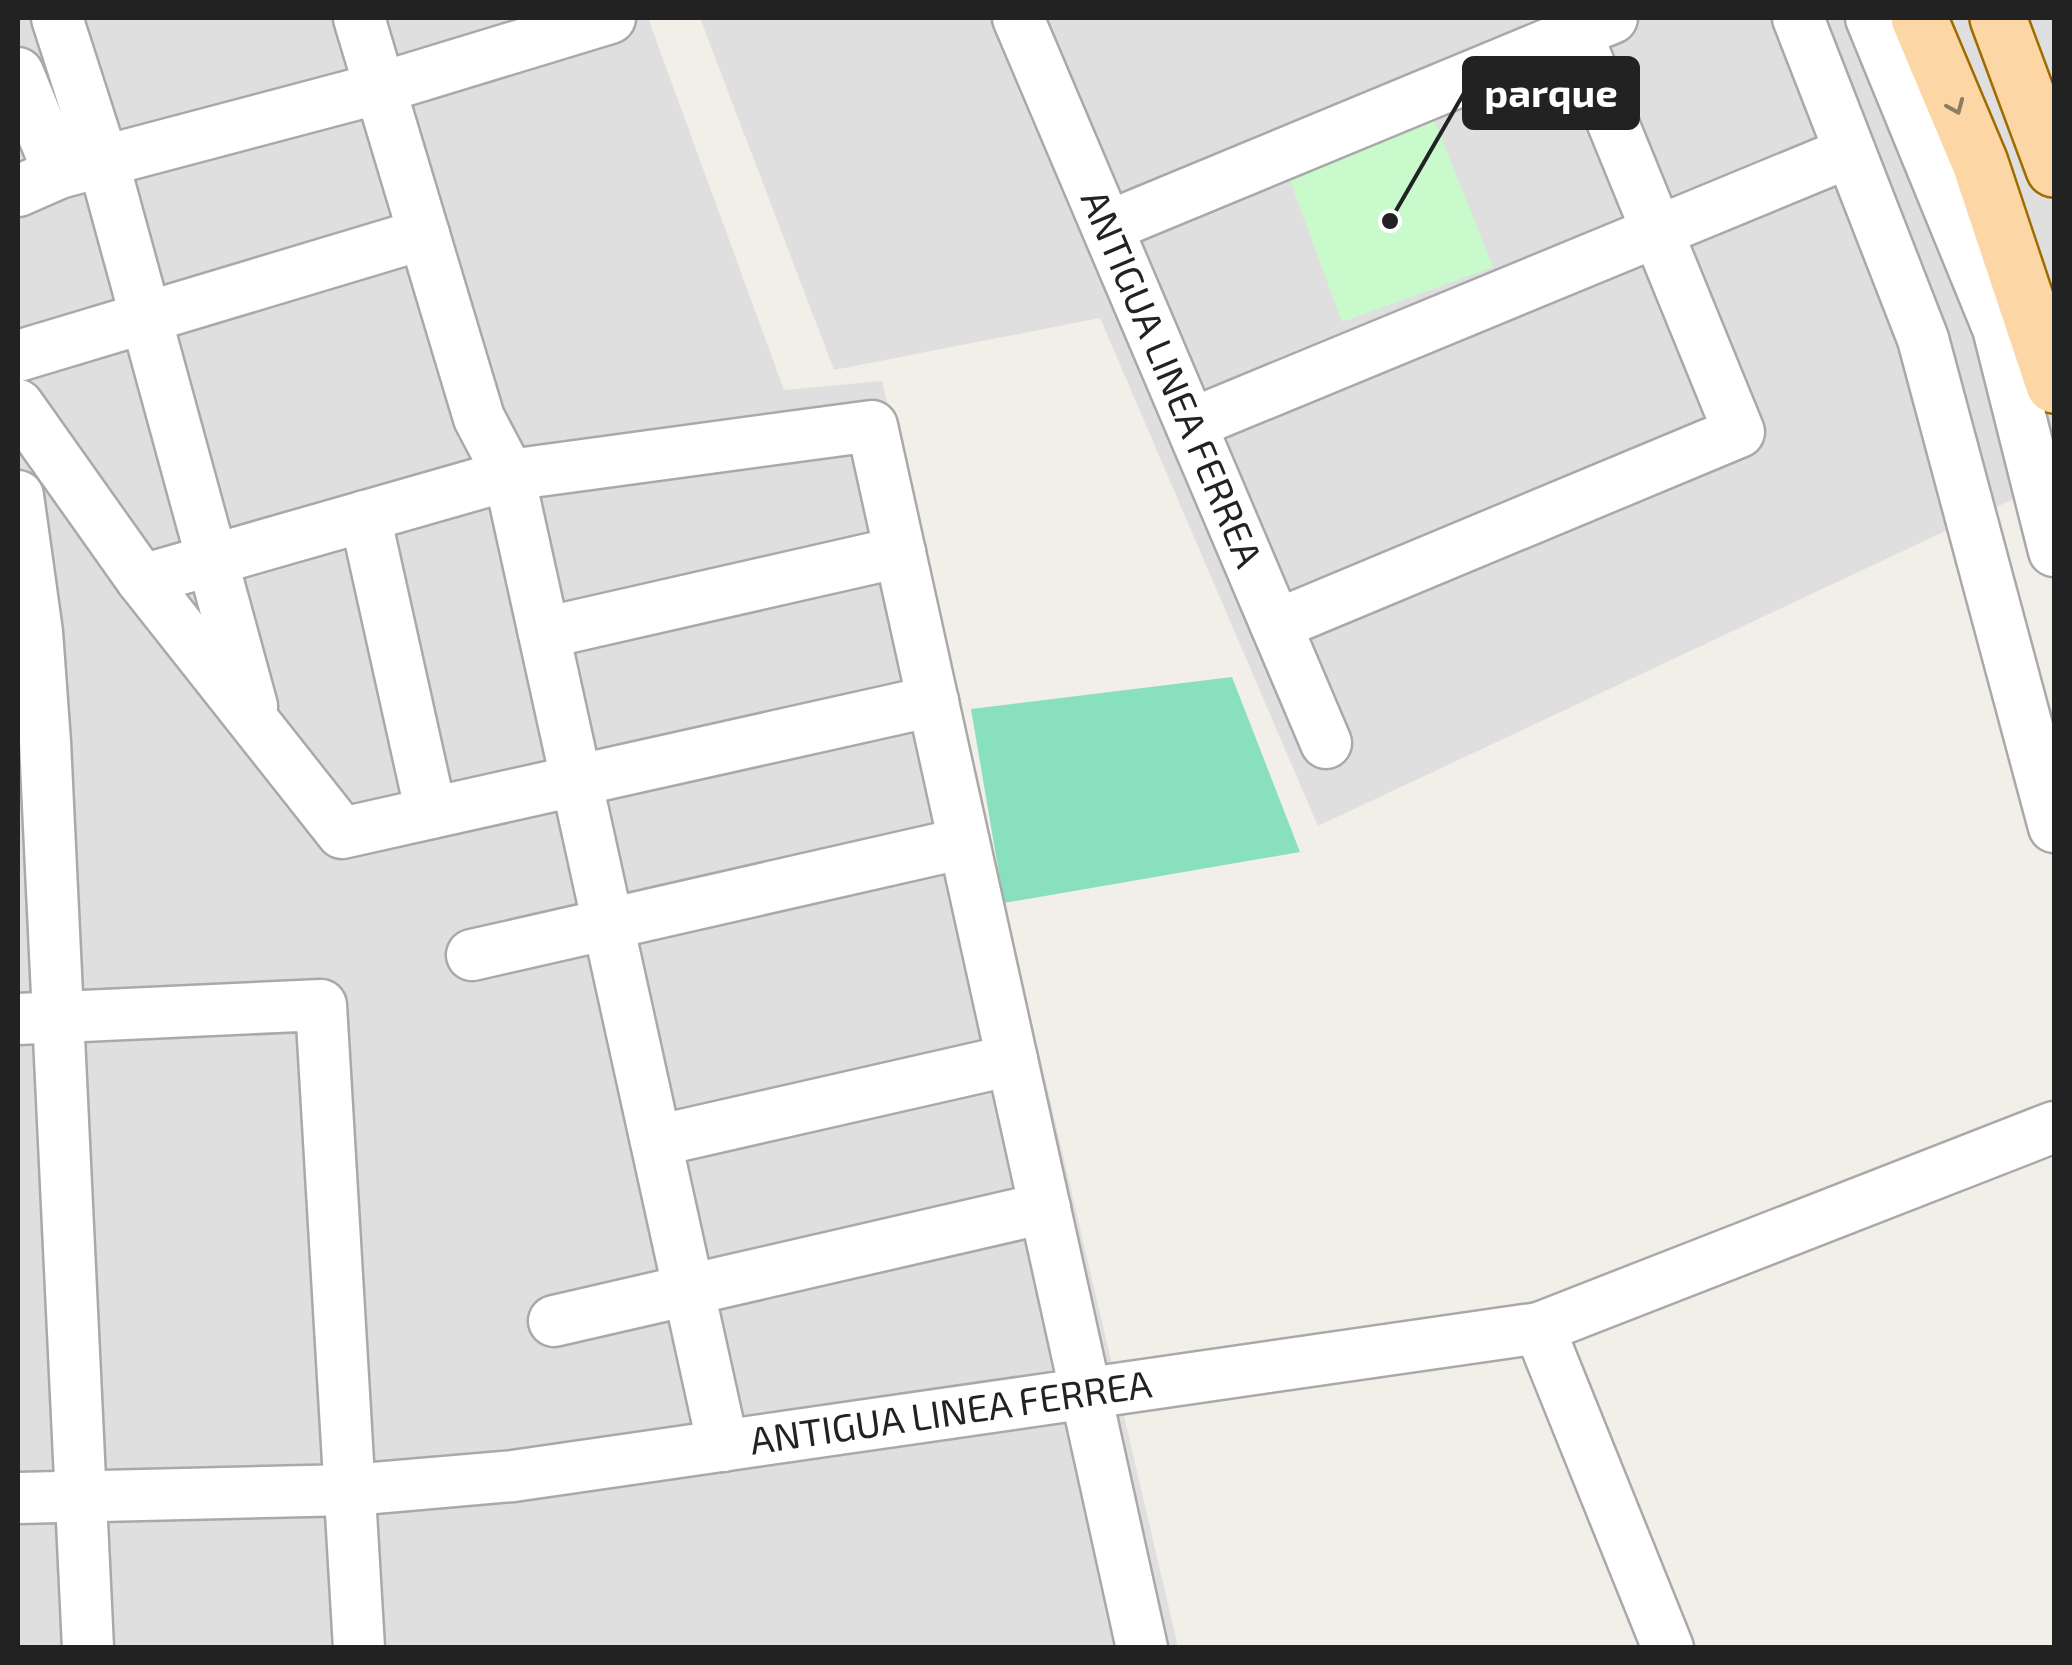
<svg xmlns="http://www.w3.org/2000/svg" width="2072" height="1665" viewBox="0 0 2072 1665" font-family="'Exo 2',sans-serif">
<rect width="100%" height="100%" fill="#f2efe9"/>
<path fill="#e0dfdf" d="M18 18H648L784 390 882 381 1178 1647H18Z
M700 18H2054V480L1318 826 1100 318 834 370Z"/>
<path fill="#c8facc" d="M1432 115 1493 267 1342 322 1288 175Z"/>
<path fill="#88e0be" d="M1232 677 1300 852 1004 903 971 709Z"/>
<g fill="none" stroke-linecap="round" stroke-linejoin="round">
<g stroke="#a9a9a9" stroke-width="55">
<g id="minor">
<path d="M57 18 103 161 252 706"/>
<path d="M359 18 479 418 509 475 723 1446"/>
<path id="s1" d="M1018 18 1326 743"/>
<path d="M1798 18 1923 339 2054 827"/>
<path d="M1871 18 1998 328 2054 551"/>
<path d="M18 73 59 173"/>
<path d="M18 191 59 173 380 88 610 18"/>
<path d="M1107 227 1612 18"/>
<path d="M18 356 424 234"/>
<path d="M18 405 142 580 342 833 933 701"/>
<path d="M1191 424 1850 152"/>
<path d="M18 496 37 632 45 742 88 1648"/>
<path d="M365 516 431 813"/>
<path d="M142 580 509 475 872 426 1142 1648"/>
<path d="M1276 625 1739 432 1570 18"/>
<path d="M544 633 900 552"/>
<path d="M472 955 964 843"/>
<path d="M18 1019 321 1005 359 1648"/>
<path d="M656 1141 1012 1060"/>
<path d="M554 1321 1045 1208"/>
<path d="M1539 1328 2054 1127"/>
<path id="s2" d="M18 1498 351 1490 513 1476 1539 1328 1668 1648"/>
</g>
</g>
<g stroke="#a06b00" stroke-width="60">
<path id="major" d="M1919 18 1980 163 2054 385
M1998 18 2054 169"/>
</g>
<use href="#minor" stroke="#fff" stroke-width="50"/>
<use href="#major" stroke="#fcd6a4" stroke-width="55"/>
</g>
<defs><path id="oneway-chevron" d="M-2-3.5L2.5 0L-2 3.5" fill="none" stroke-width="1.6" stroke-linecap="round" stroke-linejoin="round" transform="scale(2.5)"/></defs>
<use stroke="#8f7c63" href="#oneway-chevron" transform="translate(1956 107) rotate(67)"/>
<g text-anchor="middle" stroke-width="9" stroke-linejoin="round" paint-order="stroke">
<g font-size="38" fill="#222" stroke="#fff">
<text dy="13" stroke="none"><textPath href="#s1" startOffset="392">ANTIGUA LINEA FERREA</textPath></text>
<text dy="13" stroke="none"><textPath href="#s2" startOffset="938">ANTIGUA LINEA FERREA</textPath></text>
</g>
</g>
<path fill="none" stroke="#222" stroke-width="4" d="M1390 221L1464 93"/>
<circle fill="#222" stroke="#fff" stroke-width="4" cx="1390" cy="221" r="10"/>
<rect fill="#222" stroke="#222" stroke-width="4" x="1464" y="58" width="174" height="70" rx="10"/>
<g font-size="40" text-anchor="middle" font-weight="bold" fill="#fff">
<text x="1551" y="107">parque</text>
</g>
<rect width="2072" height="1665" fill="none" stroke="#222222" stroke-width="40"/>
</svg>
